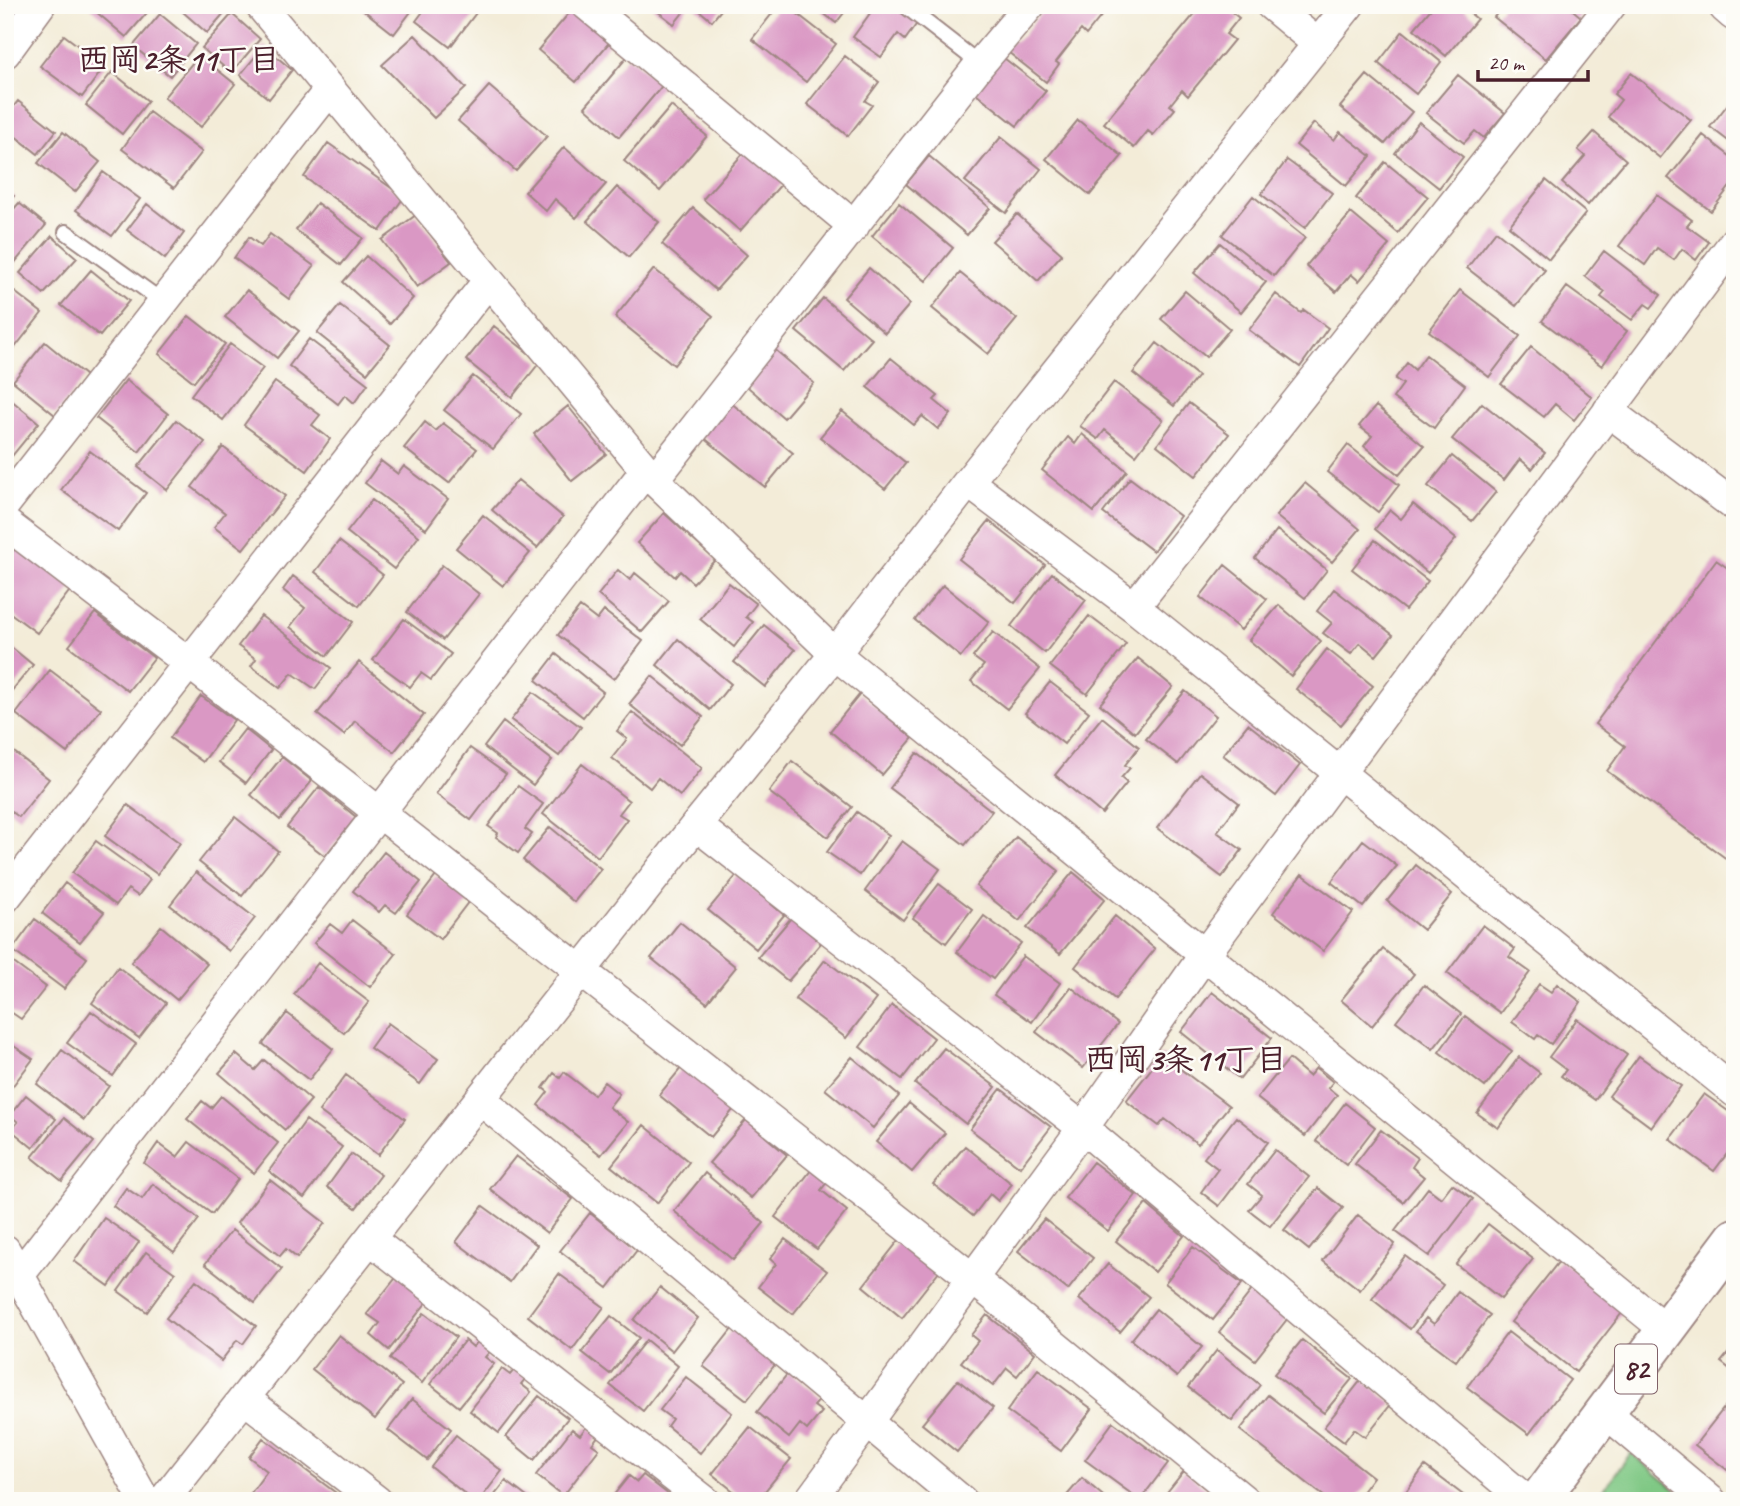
<svg xmlns="http://www.w3.org/2000/svg" width="1740" height="1506" viewBox="0 0 1740 1506" font-family="Caveat,'Klee One',sans-serif">
<rect width="100%" height="100%" fill="#fdfcf7"/>
<filter id="ink" filterUnits="userSpaceOnUse"><feTurbulence type="fractalNoise" baseFrequency=".0143" numOctaves="2"/><feDisplacementMap in="SourceGraphic" scale="14" xChannelSelector="R" yChannelSelector="G"/><feConvolveMatrix kernelMatrix="1 2 1 2 8 2 1 2 1" color-interpolation-filters="sRGB"/></filter>
<filter id="wash" filterUnits="userSpaceOnUse"><feTurbulence type="fractalNoise" baseFrequency=".00686" numOctaves="4" result="noise"/><feDisplacementMap in="SourceGraphic" scale="28" xChannelSelector="R" yChannelSelector="G"/><feGaussianBlur stdDeviation="1.57" result="paint"/><feColorMatrix in="noise" values="0 0 0 0 0 0 0 0 0 0 0 0 0 0 0 0 0 1.4 0 .05"/><feComposite in="paint" operator="in"/></filter>
<g filter="url(#wash)">
<rect width="100%" height="100%" fill="#f3ecd8"/>
<path fill="#7fc884" stroke="#647458" stroke-width="2" d="M1631 1453 1689 1501H1595Z"/>
<g id="blocks">
<path fill="#da98c4" d="M88 5H150L152 7 126 37Z
M175 5H231L207 33Z
M357 5H416L394 34Z
M428 5H482L450 47 416 21Z
M653 5H689L674 24 652 7Z
M693 5H725L712 21Z
M779 5H786L836 44 806 82 752 39Z
M813 5H850L836 23Z
M876 5H895L918 22 905 40 898 34 881 57 853 37Z
M1047 5H1110L1086 35 1081 30 1056 62 1059 64 1046 82 1003 48 1023 36Z
M1202 5H1223L1239 18 1226 34 1234 40 1188 96 1182 90 1170 105 1175 109 1153 135 1148 131 1134 148 1104 123Z
M1434 5H1460L1477 19 1446 56 1414 29Z
M1504 5H1567L1581 17 1546 59 1494 17Z
M575 6 613 38 576 82 538 50Z
M160 14 196 44 170 76 133 46Z
M232 14 260 39 231 73 202 48Z
M1403 31 1441 62 1416 94 1378 63Z
M64 35 105 66 82 97 40 66Z
M415 35 466 88 434 118 382 65Z
M264 46 292 70 269 99 240 75Z
M199 55 235 84 201 127 164 97Z
M1000 55 1046 91 1017 126 971 89Z
M628 56 662 86 619 137 585 107Z
M845 56 879 82 865 101 872 105 848 136 807 104Z
M112 72 148 101 122 134 86 105Z
M1631 73 1691 120 1660 158 1608 117 1621 100 1614 94Z
M1367 75 1412 112 1385 144 1340 107Z
M1458 75 1505 113 1484 138 1475 131 1464 143 1426 113Z
M489 86 547 136 516 171 458 121Z
M1735 95V146L1710 127Z
M18 101 56 131 38 154 5 128V117Z
M671 106 707 136 660 191 624 161Z
M149 112 202 152 174 188 122 149Z
M1078 120 1122 156 1090 195 1046 159Z
M1419 122 1463 157 1439 188 1395 153Z
M1314 123 1334 140 1340 132 1371 156 1346 186 1296 145Z
M63 132 100 162 75 192 38 163Z
M1594 132 1626 160 1588 205 1562 183 1585 156 1578 150Z
M1703 135 1735 160V180L1711 211 1668 178Z
M1001 137 1041 169 1006 213 965 181Z
M328 143 404 197 380 231 304 177Z
M564 147 606 184 576 218 555 199 546 211 525 192Z
M747 149 784 181 740 231 703 199Z
M929 156 990 208 967 235 906 184Z
M1287 160 1332 193 1305 228 1261 194Z
M1385 162 1428 197 1398 233 1356 198Z
M103 172 140 199 112 236 76 210Z
M1546 180 1586 213 1549 259 1509 226Z
M617 187 659 222 629 257 587 221Z
M5 189 14 196 5 207Z
M1657 195 1692 220 1687 226 1709 242 1696 260 1682 249 1674 260 1657 248 1645 265 1619 246Z
M1253 196 1305 238 1274 276 1222 235Z
M19 203 46 225 12 266 5 260V219Z
M317 203 363 238 341 265 296 230Z
M899 203 953 248 926 281 872 236Z
M147 204 184 233 165 259 127 230Z
M693 208 747 255 716 290 662 244Z
M1351 213 1389 245 1359 281 1351 274 1336 292 1306 266Z
M1017 214 1062 254 1038 281 992 241Z
M416 215 451 262 417 287 382 240Z
M1496 231 1545 270 1516 306 1467 268Z
M270 234 314 266 289 299 234 258 249 237 261 246Z
M52 236 77 258 44 294 20 273Z
M1220 243 1266 282 1241 312 1194 273Z
M1604 251 1661 295 1651 308 1645 304 1632 320 1601 297 1605 292 1585 276Z
M366 256 413 298 390 324 343 282Z
M869 268 910 304 885 333 844 298Z
M654 269 713 316 674 365 615 317Z
M91 270 129 301 100 336 61 305Z
M960 273 1017 319 988 354 932 308Z
M1567 287 1627 331 1602 366 1542 321Z
M11 289 42 313 5 360V296Z
M247 290 299 331 277 358 225 317Z
M1460 290 1520 336 1489 377 1429 331Z
M1185 291 1230 329 1206 357 1161 319Z
M1276 294 1301 313 1304 310 1328 328 1300 367 1249 330Z
M823 298 872 339 844 371 796 331Z
M340 305 390 345 367 373 317 333Z
M189 316 225 344 194 382 159 354Z
M494 326 540 362 512 397 466 360Z
M309 339 368 384 354 403 345 395 338 404 289 366Z
M45 342 86 376 55 415 13 381Z
M1157 343 1198 376 1174 406 1133 373Z
M230 344 263 368 223 420 191 395Z
M772 347 814 383 784 418 742 382Z
M1531 347 1592 397 1574 420 1555 404 1544 417 1501 384Z
M1426 355 1465 385 1434 428 1393 398 1403 384 1395 379 1407 363 1415 370Z
M891 358 938 396 934 400 951 414 938 429 922 416 914 425 867 387Z
M473 376 521 414 493 449 444 410Z
M126 380 168 414 139 452 96 418Z
M275 382 320 415 312 425 330 439 307 471 244 425Z
M1114 382 1163 420 1136 455 1105 430 1098 439 1080 426Z
M720 394 793 453 765 487 692 428Z
M5 395 39 423 8 461 5 459Z
M1189 403 1229 434 1196 476 1157 445Z
M1482 403 1545 453 1532 469 1520 459 1504 480 1452 439Z
M568 406 606 454 572 481 534 434Z
M1376 406 1424 446 1399 475 1364 446 1372 436 1359 426Z
M842 411 906 463 885 489 820 437Z
M176 420 205 442 167 490 138 467Z
M425 422 436 431 443 423 477 449 449 483 404 448Z
M1082 434 1127 471 1094 512 1042 470 1068 437 1075 444Z
M1348 445 1399 485 1378 512 1327 472Z
M223 447 285 496 243 549 214 527 225 513 192 487Z
M90 451 146 493 118 531 61 490Z
M1452 456 1496 492 1472 521 1428 486Z
M381 461 398 474 404 466 448 499 426 529 365 483Z
M1130 478 1180 516 1153 551 1103 513Z
M518 480 563 517 537 548 492 510Z
M1305 483 1360 529 1332 562 1276 516Z
M372 500 419 536 394 569 347 532Z
M1413 504 1456 539 1428 573 1375 529 1390 510 1401 519Z
M664 513 715 560 693 583 680 571 675 577 637 543Z
M483 515 530 553 503 586 456 548Z
M989 521 1045 565 1015 603 959 559Z
M1277 530 1327 570 1305 598 1255 558Z
M1375 540 1428 581 1405 610 1352 569Z
M339 541 383 575 359 606 315 572Z
M17 546 72 588 37 633 5 609V561Z
M1716 560 1735 573V865L1607 771 1625 746 1595 724Z
M442 565 479 594 443 640 407 612Z
M1225 565 1267 599 1241 630 1200 597Z
M618 570 630 580 635 573 669 601 642 632 598 595Z
M1052 573 1086 600 1045 653 1011 626Z
M293 576 353 622 327 656 290 627 305 608 283 590Z
M729 583 756 604 746 617 753 622 734 647 700 619Z
M943 585 989 622 961 657 915 620Z
M1334 589 1393 635 1376 656 1360 643 1351 654 1323 633 1332 623 1317 611Z
M1279 605 1321 641 1291 676 1249 640Z
M580 607 597 620 604 611 643 641 614 679 558 635Z
M95 613 154 658 128 691 69 646Z
M261 616 331 668 315 689 292 673 280 688 251 666 256 659 238 646Z
M1089 616 1126 644 1087 694 1050 666Z
M404 619 451 654 431 680 421 673 410 687 373 660Z
M764 625 795 650 765 687 734 662Z
M993 632 1040 669 1007 709 971 681 984 665 973 657Z
M678 639 731 684 710 710 657 665Z
M5 642 33 665 5 699Z
M1327 649 1373 686 1341 725 1296 689Z
M556 654 603 692 583 717 536 680Z
M1138 658 1173 687 1135 733 1100 704Z
M359 662 424 715 394 752 355 721 344 735 317 714Z
M50 670 101 709 67 753 16 714Z
M652 676 703 717 680 745 629 704Z
M1050 682 1089 712 1064 744 1025 713Z
M1185 691 1216 716 1178 764 1146 739Z
M533 692 581 727 559 756 511 720Z
M860 694 913 738 882 775 830 731Z
M201 696 234 720 203 762 170 738Z
M632 712 702 768 680 796 658 778 650 788 612 758 627 739 617 731Z
M1102 717 1139 747 1125 765 1130 768 1121 778 1127 783 1102 814 1055 775Z
M503 722 552 760 533 785 484 747Z
M1248 724 1300 765 1276 796 1223 755Z
M245 729 271 750 246 783 219 762Z
M5 745 49 779 19 817 5 807Z
M470 748 506 774 471 820 436 794Z
M917 753 992 811 965 845 890 788Z
M282 757 312 781 280 820 251 795Z
M792 761 852 807 828 837 769 792Z
M582 764 629 801 619 814 627 819 598 857 543 814Z
M1200 773 1239 803 1217 832 1242 850 1222 877 1157 828Z
M518 786 543 804 525 829 532 834 518 853 496 837 498 833 488 826Z
M319 787 356 817 325 856 287 827Z
M128 805 180 843 157 874 105 836Z
M857 812 889 835 860 875 827 852Z
M235 817 278 851 242 896 199 862Z
M550 827 601 869 574 902 523 860Z
M1016 837 1059 871 1019 921 976 886Z
M1363 840 1397 866 1363 907 1331 882Z
M96 841 150 880 138 896 128 889 116 905 72 873Z
M902 841 940 869 903 920 865 891Z
M384 852 421 882 396 913 385 905 379 912 353 891Z
M1416 865 1452 894 1423 930 1387 901Z
M196 872 255 918 229 951 170 905Z
M1073 872 1105 899 1060 954 1027 928Z
M1302 874 1353 912 1323 951 1273 913Z
M737 875 784 915 756 949 708 910Z
M436 876 469 901 440 939 407 914Z
M65 883 104 912 80 942 42 913Z
M939 884 972 909 946 943 913 918Z
M984 916 1021 943 993 979 957 952Z
M1115 916 1155 949 1115 999 1075 967Z
M791 918 821 943 788 981 758 957Z
M35 919 87 958 64 989 12 950Z
M352 920 396 954 370 987 314 943 330 924 342 933Z
M680 922 736 967 707 1003 651 958Z
M1483 925 1515 949 1509 957 1530 972 1500 1013 1447 973Z
M161 926 207 964 177 1000 131 962Z
M1383 949 1414 974 1372 1026 1341 1000Z
M1023 956 1060 983 1032 1022 994 995Z
M7 958 46 987 21 1019 5 1008V960Z
M825 960 876 999 846 1038 795 999Z
M318 963 369 1002 344 1033 294 994Z
M118 967 166 1003 139 1038 92 1003Z
M1539 984 1551 992 1557 984 1581 1002 1551 1044 1538 1035 1535 1039 1512 1022Z
M1424 985 1461 1014 1433 1049 1396 1021Z
M1071 987 1118 1024 1083 1068 1036 1032Z
M1212 992 1272 1038 1240 1079 1181 1032Z
M892 1005 934 1038 902 1079 860 1047Z
M91 1011 136 1044 113 1076 67 1043Z
M287 1013 333 1049 309 1080 263 1044Z
M1465 1016 1512 1051 1485 1087 1439 1052Z
M1577 1019 1627 1055 1595 1100 1561 1076 1566 1070 1549 1057Z
M388 1023 438 1059 420 1084 370 1048Z
M5 1040 33 1059 5 1096Z
M944 1048 996 1087 966 1124 915 1084Z
M62 1050 109 1086 84 1120 37 1084Z
M236 1054 255 1070 264 1060 311 1100 285 1130 219 1073Z
M1162 1055 1229 1106 1198 1144 1165 1119 1159 1126 1126 1101Z
M1639 1056 1681 1086 1651 1127 1609 1096Z
M852 1057 899 1096 873 1128 825 1089Z
M1519 1057 1540 1073 1498 1128 1477 1113Z
M1289 1059 1309 1076 1316 1068 1333 1082 1328 1088 1337 1095 1305 1136 1257 1098Z
M686 1062 738 1104 711 1137 659 1095Z
M564 1072 594 1095 604 1082 619 1094 609 1107 628 1122 601 1155 538 1105 548 1092 543 1088 554 1073 560 1078Z
M346 1075 405 1119 378 1155 319 1111Z
M1001 1089 1051 1127 1020 1167 970 1129Z
M1704 1094 1735 1116V1143L1714 1171 1670 1139Z
M26 1095 56 1119 33 1148 11 1130 18 1122 10 1115Z
M221 1096 278 1143 254 1173 187 1119 202 1101 211 1108Z
M909 1103 945 1133 912 1172 876 1142Z
M1345 1103 1375 1127 1346 1165 1316 1141Z
M1236 1117 1268 1142 1219 1206 1201 1192 1218 1169 1204 1158Z
M64 1118 94 1142 62 1181 32 1157Z
M306 1120 342 1147 304 1198 269 1171Z
M746 1120 787 1155 751 1198 709 1163Z
M644 1125 689 1162 657 1203 611 1166Z
M1381 1130 1418 1158 1412 1167 1424 1177 1403 1202 1355 1164Z
M189 1142 238 1179 212 1214 144 1163 158 1143 177 1157Z
M965 1146 1012 1184 998 1201 990 1194 973 1216 933 1184Z
M1275 1150 1309 1177 1270 1226 1249 1210 1262 1195 1248 1184Z
M351 1154 381 1175 356 1208 327 1187Z
M516 1156 573 1199 547 1233 490 1189Z
M1093 1162 1136 1195 1108 1231 1065 1198Z
M812 1169 828 1181 821 1190 847 1211 817 1249 775 1217Z
M705 1173 764 1223 733 1260 674 1211Z
M270 1180 325 1223 297 1258 286 1249 280 1256 237 1223Z
M153 1184 199 1219 174 1252 113 1206 126 1188 142 1199Z
M1452 1184 1473 1199 1429 1256 1395 1231 1428 1188 1441 1198Z
M1318 1188 1343 1208 1309 1250 1284 1230Z
M1146 1204 1184 1236 1155 1272 1116 1241Z
M483 1206 537 1245 510 1282 456 1242Z
M590 1213 637 1250 608 1288 560 1251Z
M1358 1215 1395 1244 1360 1290 1323 1261Z
M104 1218 139 1242 109 1286 74 1261Z
M1044 1219 1093 1258 1068 1290 1018 1251Z
M1488 1224 1533 1259 1501 1299 1456 1264Z
M232 1230 282 1269 255 1303 205 1264Z
M785 1239 827 1271 793 1314 758 1287 776 1264 770 1259Z
M900 1239 939 1271 902 1318 863 1286Z
M1193 1247 1242 1284 1213 1320 1165 1283Z
M146 1252 175 1273 147 1312 118 1291Z
M1405 1256 1443 1285 1410 1329 1372 1299Z
M1560 1260 1625 1309 1576 1372 1511 1322Z
M1108 1264 1149 1297 1120 1332 1079 1299Z
M399 1274 430 1298 389 1350 371 1335 380 1323 367 1314Z
M559 1274 604 1307 572 1350 528 1316Z
M196 1280 256 1326 243 1344 237 1340 221 1361 166 1318Z
M660 1287 698 1318 672 1351 634 1320Z
M1252 1290 1288 1318 1255 1360 1219 1332Z
M1458 1292 1490 1315 1456 1361 1416 1331 1426 1318 1434 1324Z
M1156 1309 1202 1347 1177 1377 1131 1340Z
M424 1313 456 1337 422 1383 390 1359Z
M987 1315 1035 1353 1017 1376 1007 1368 993 1386 961 1362 978 1341 971 1335Z
M611 1316 639 1338 610 1374 582 1352Z
M733 1328 777 1362 747 1400 703 1366Z
M1508 1332 1570 1380 1529 1434 1467 1387Z
M339 1335 402 1385 375 1419 312 1369Z
M465 1340 473 1347 479 1340 491 1350 485 1357 494 1364 459 1407 430 1384Z
M646 1340 678 1366 643 1411 610 1385Z
M1302 1340 1352 1379 1324 1413 1274 1374Z
M1735 1345V1373L1721 1362Z
M1217 1350 1260 1385 1232 1421 1188 1387Z
M502 1369 510 1375 515 1369 526 1378 521 1384 531 1392 499 1433 470 1411Z
M1038 1369 1092 1409 1061 1451 1007 1411Z
M789 1372 821 1398 814 1406 822 1412 807 1430 800 1424 789 1438 757 1412Z
M686 1377 732 1413 700 1453 667 1426 672 1419 660 1410Z
M1362 1379 1392 1403 1365 1437 1354 1429 1344 1442 1324 1427Z
M958 1380 993 1408 957 1452 922 1424Z
M1735 1394V1476L1695 1445Z
M1268 1395 1373 1477 1355 1501H1330L1240 1430Z
M539 1396 568 1418 534 1460 506 1437Z
M412 1399 451 1429 427 1460 388 1430Z
M1113 1422 1168 1463 1140 1500 1085 1460Z
M587 1426 599 1435 592 1444 599 1449 563 1496 536 1475 572 1429 580 1435Z
M750 1427 791 1459 757 1501H746L712 1474Z
M456 1435 502 1471 479 1501H474L431 1467Z
M263 1438 336 1493 330 1501H245L267 1471 249 1457Z
M1425 1466 1471 1501H1399Z
M1184 1471 1221 1501H1160Z
M643 1475 673 1498 671 1501H609L629 1476 637 1482Z
M1082 1478 1109 1501H1062Z
M506 1481 532 1501H490Z"/>
</g>
</g>
<g filter="url(#ink)">
<use href="#blocks" fill-opacity="0" stroke="#9e8682" stroke-width="2"/>
<g fill="none" stroke-linecap="round" stroke-linejoin="round">
<g stroke="#9e8682" stroke-width="18">
<path id="service" d="M904 5 980 64
M66 232 163 302"/>
</g>
<g stroke="#9e8682" stroke-width="33">
<path id="minor" d="M260 5 654 480 835 654 1666 1330
M587 5 854 226
M1271 5 1318 44
M5 53 40 5
M1608 411 1735 506
M654 480 980 64 1030 5
M968 482 1134 607 1735 1092
M5 504 330 89
M5 523 189 663 973 1279 1245 1501
M1134 607 1611 5
M696 825 1083 1128 1527 1501
M5 898 488 281
M481 1100 962 1501
M370 1239 705 1501
M5 1250 145 1501
M20 1274 646 470
M244 1398 377 1501
M1604 1411 1711 1501
M163 1501 696 825 835 654 968 482 1349 5
M809 1501 1083 1128 1205 954 1735 241"/>
</g>
<g stroke="#9e8682" stroke-width="40">
<path id="tertiary" d="M1727 5 1735 12"/>
</g>
<g stroke="#9e8682" stroke-width="42">
<path id="primary" d="M1538 1501 1735 1238"/>
</g>
<use href="#service" stroke="#fff" stroke-width="14"/>
<use href="#minor" stroke="#fff" stroke-width="30"/>
<use href="#tertiary" stroke="#fff" stroke-width="37"/>
<use href="#primary" stroke="#fff" stroke-width="38"/>
</g>
</g>
<g text-anchor="middle" stroke-width="5" stroke-linejoin="round" paint-order="stroke">
<rect fill="#fdfcf7" stroke="#806168" stroke-width="2" x="1615" y="1344.5" width="42" height="49" rx="5"/>
<g font-size="28" font-weight="bold" fill="#4a1f2b">
<text x="1636" y="1379">82</text>
</g>
<g font-size="32" font-weight="bold" fill="#4a1f2b" stroke="#fdfcf7">
<text x="179" y="70">西岡2条11丁目</text>
<text x="1186" y="1070">西岡3条11丁目</text>
</g>
</g>
<rect width="1740" height="1506" fill="none" stroke="#fdfcf7" stroke-width="28"/>
<path d="M1478 70v10h110v-10" fill="none" stroke="#4a1f2b" stroke-width="3.5"/>
<text x="1488" y="70" font-size="21" fill="#4a1f2b" stroke="#fdfcf7" stroke-width="5" paint-order="stroke">20 m</text>
</svg>
